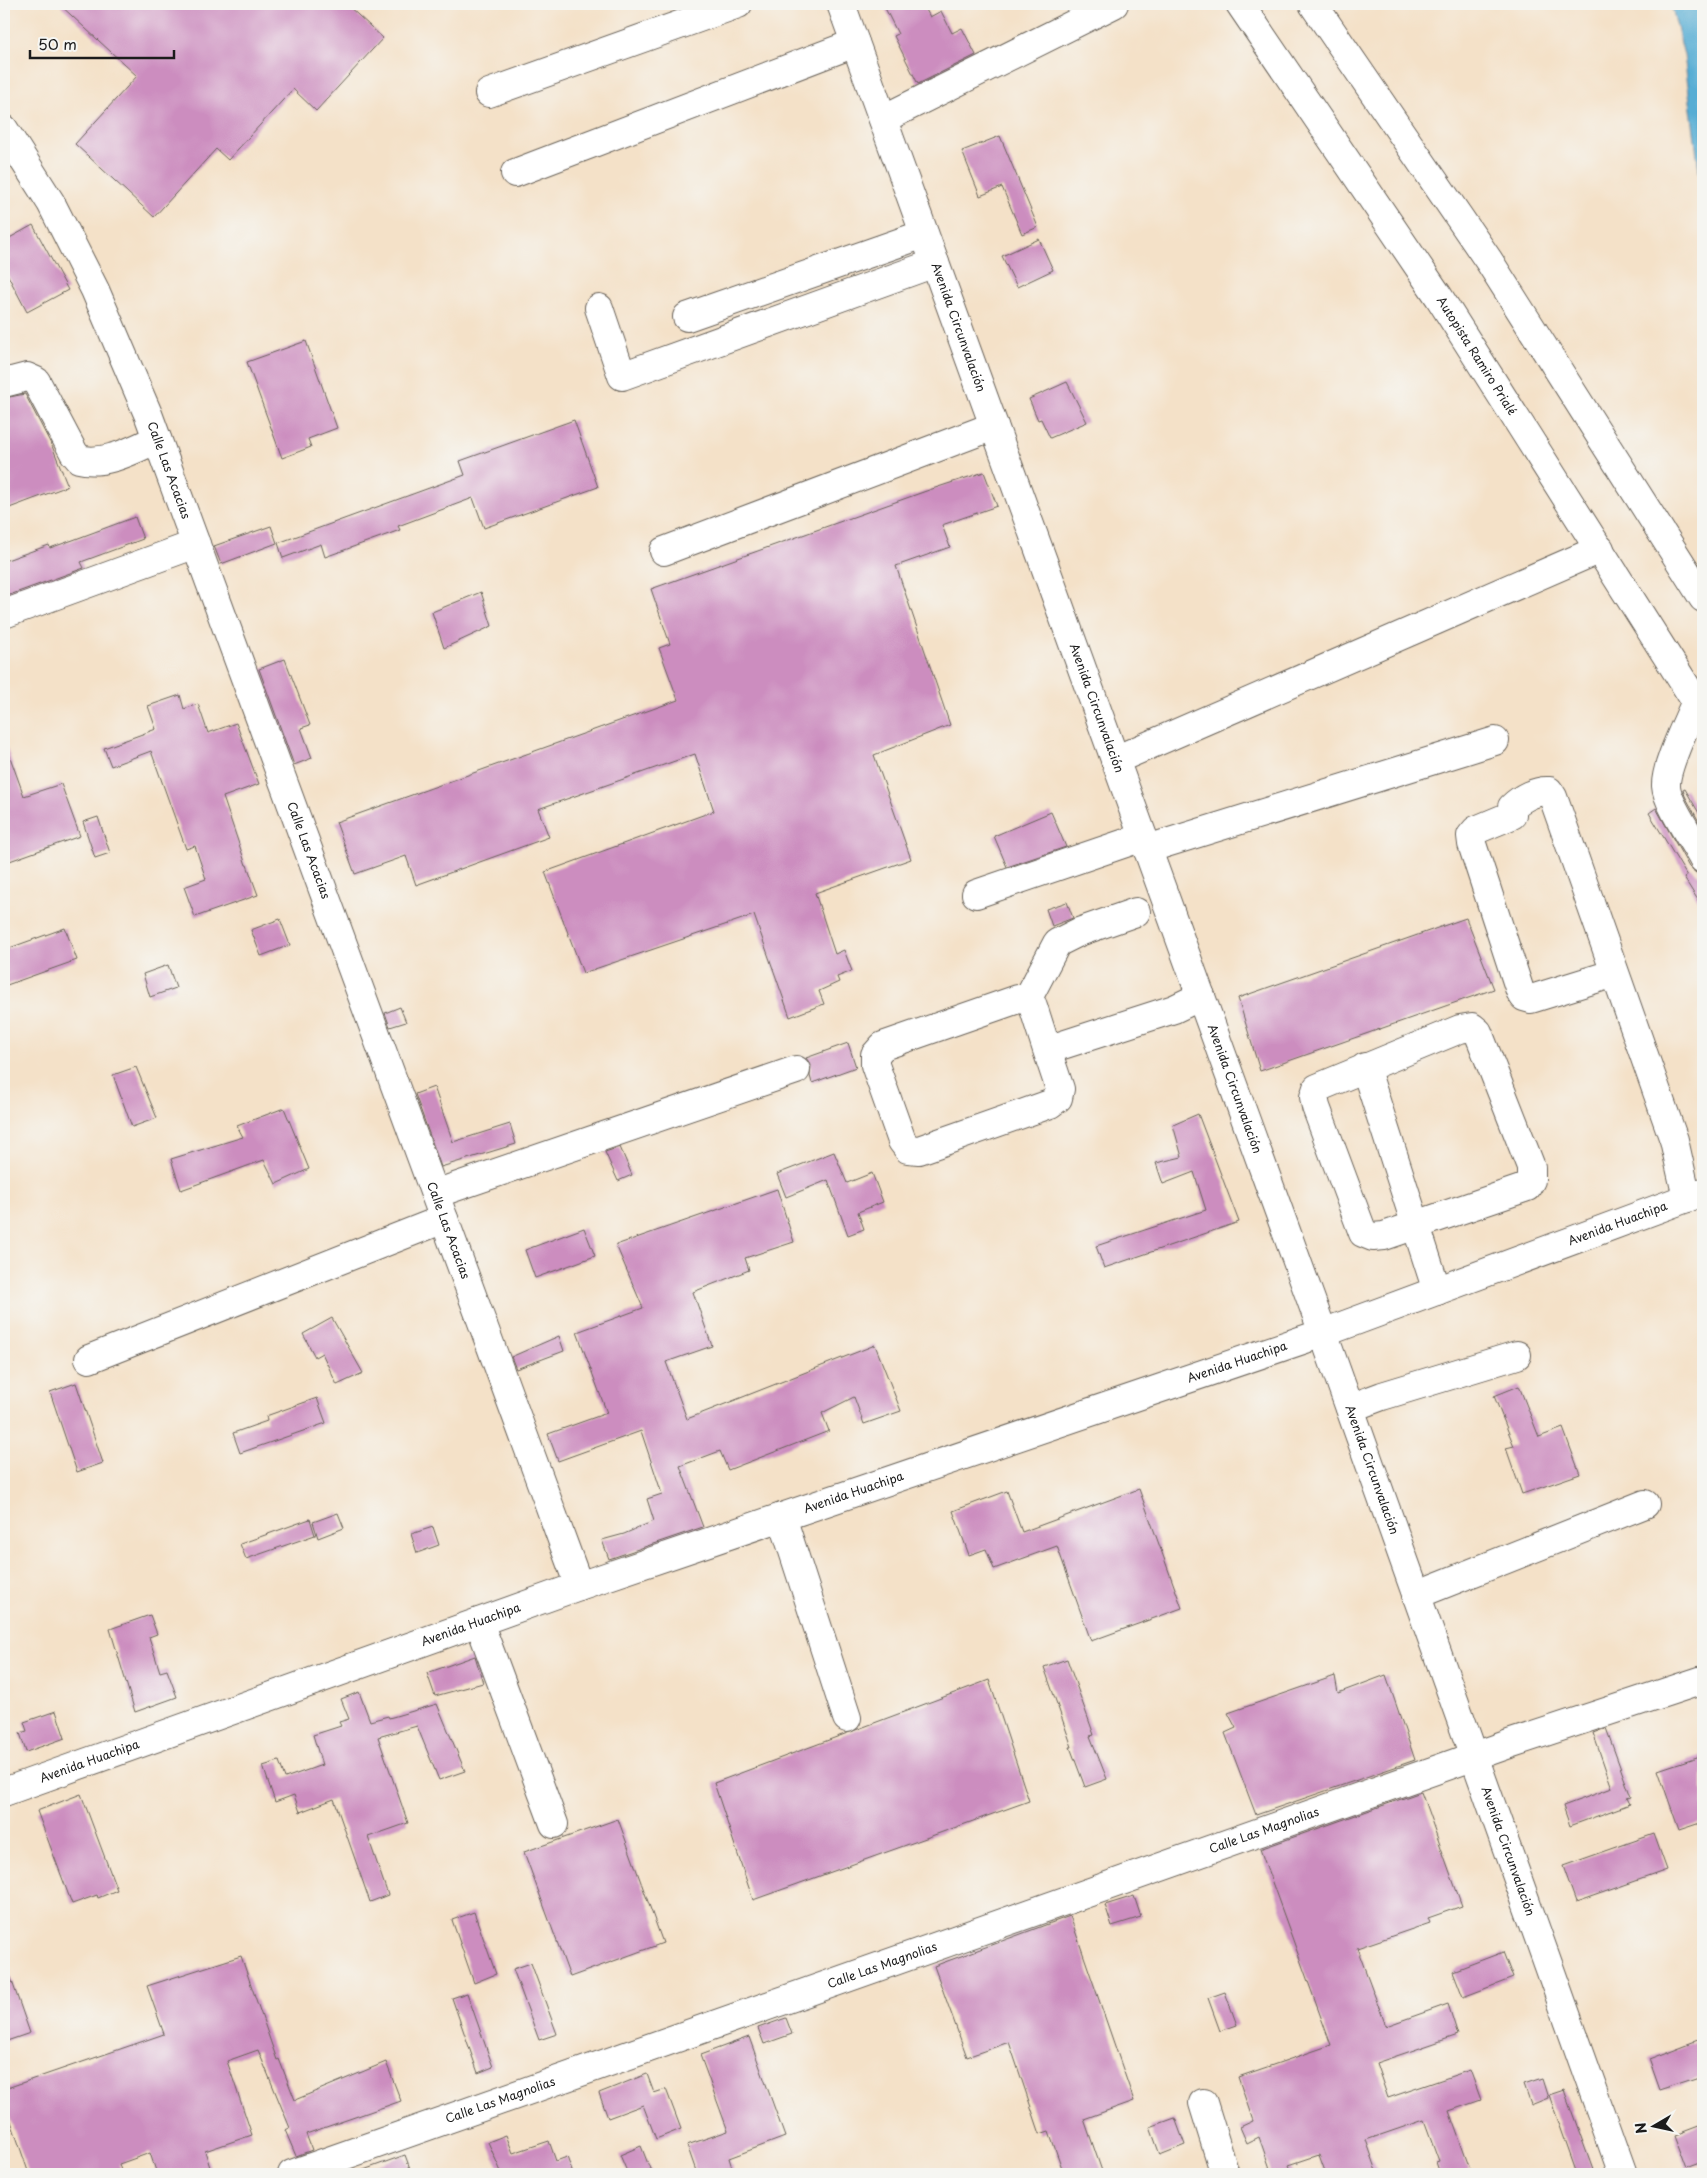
<svg xmlns="http://www.w3.org/2000/svg" width="1707" height="2178" viewBox="0 0 1707 2178" font-family="'Playpen Sans',sans-serif">
<rect width="100%" height="100%" fill="#f6f6f2"/>
<filter id="ink" filterUnits="userSpaceOnUse"><feTurbulence type="fractalNoise" baseFrequency=".02" numOctaves="2"/><feDisplacementMap in="SourceGraphic" scale="10" xChannelSelector="R" yChannelSelector="G"/><feConvolveMatrix kernelMatrix="1 2 1 2 8 2 1 2 1" color-interpolation-filters="sRGB"/></filter>
<filter id="wash" filterUnits="userSpaceOnUse"><feTurbulence type="fractalNoise" baseFrequency=".0096" numOctaves="4" result="noise"/><feDisplacementMap in="SourceGraphic" scale="20" xChannelSelector="R" yChannelSelector="G"/><feGaussianBlur stdDeviation="1.12" result="paint"/><feColorMatrix in="noise" values="0 0 0 0 0 0 0 0 0 0 0 0 0 0 0 0 0 1.4 0 .05"/><feComposite in="paint" operator="in"/></filter>
<g filter="url(#wash)">
<rect width="100%" height="100%" fill="#f4e1c8"/>
<path fill="#57add4" stroke="#3a6478" d="M1671 4H1703V201L1684 55Z"/>
<g id="blocks">
<path fill="#cc8dbf" d="M59 4H346L383 38 316 111 293 89 228 160 216 149 154 217 75 144 137 76Z
M883 4H923L930 17 941 11 952 33 962 28 976 55 918 84 894 36 898 34Z
M1000 136 1038 227 1022 234 1002 187 980 196 962 151Z
M33 225 68 290 27 312 4 268V241Z
M1039 239 1053 270 1017 287 1002 256Z
M306 341 337 428 308 439 311 447 282 458 247 362Z
M1067 382 1087 422 1050 438 1041 419 1038 420 1029 399Z
M25 394 52 446 68 486 4 510V398Z
M574 420 598 487 484 528 473 498 398 526 400 530 325 557 321 544 283 558 278 543 465 475 460 461Z
M984 472 997 506 942 525 950 547 896 566 950 725 874 755 911 859 815 893 835 954 844 950 852 971 837 977 839 982 819 991 824 1004 790 1017 754 915 583 973 545 872 714 811 695 754 538 809 549 837 416 885 406 856 355 874 336 822 678 700 659 648 670 644 651 589 929 490Z
M135 517 143 539 81 562 84 568 4 597V561L49 545 50 548 73 540Z
M271 526 277 543 221 564 214 546Z
M481 592 492 626 444 648 432 612Z
M285 659 310 725 301 728 312 758 294 765 259 669Z
M180 695 184 709 198 704 208 733 236 723 259 784 223 797 246 865H247L258 895 195 917 184 887 206 879 195 846 186 849 151 751 111 766 104 748 156 729 148 706Z
M4 746H6L24 796 61 784 80 836 4 863Z
M1685 789 1703 820V829L1685 796 1683 790Z
M1656 808 1689 867 1696 873 1703 875V908L1684 878 1687 876 1649 813Z
M1051 812 1066 847 1007 867 994 836Z
M98 817 110 853 95 858 83 822Z
M1067 902 1073 918 1052 926 1046 909Z
M1466 918 1494 989 1260 1071 1238 998Z
M280 919 290 945 261 956 251 930Z
M65 928 77 960 4 986V950Z
M168 965 176 988 150 997 143 974Z
M400 1007 406 1022 390 1027 385 1013Z
M848 1043 856 1067 812 1083 810 1076 811 1065 806 1058Z
M136 1067 157 1118 132 1127 113 1075Z
M434 1087 453 1142 510 1124 516 1144 441 1167 415 1094Z
M284 1108 309 1169 276 1184 264 1160 181 1190 171 1159 243 1137 237 1126Z
M1198 1114 1239 1222 1104 1268 1096 1246 1206 1210 1194 1172 1163 1184 1156 1163 1182 1157 1173 1125Z
M620 1147 632 1175 618 1181 605 1152Z
M834 1152 847 1183 872 1173 883 1202 858 1212 864 1229 848 1235 828 1180 786 1197 777 1174Z
M777 1189 794 1242 745 1258 749 1270 693 1292 712 1346 666 1362 687 1419 875 1345 901 1411 864 1424 854 1397 822 1413 829 1431 728 1470 720 1451 680 1466 703 1527 609 1559 602 1540 624 1534 654 1521 647 1499 662 1494 641 1431 558 1461 548 1434 607 1413 577 1332 643 1308 616 1245Z
M584 1228 595 1256 535 1278 525 1250Z
M332 1318 363 1373 337 1385 322 1353 315 1357 303 1334Z
M559 1336 564 1351 516 1369 511 1357Z
M76 1383 103 1463 77 1472 50 1392Z
M1519 1386 1539 1437 1563 1428 1580 1474 1522 1494 1506 1448 1514 1446 1494 1396Z
M317 1398 326 1423 240 1453 233 1433 267 1421 266 1416Z
M1139 1489 1182 1608 1091 1641 1057 1546 994 1569 986 1549 969 1555 953 1511 1007 1491 1022 1532Z
M338 1513 344 1528 318 1538 313 1522Z
M310 1519 315 1535 246 1559 240 1544Z
M433 1527 439 1545 417 1553 411 1534Z
M150 1615 157 1634 149 1637 160 1672 167 1670 177 1697 135 1712 110 1629Z
M475 1656 483 1683 435 1696 427 1673Z
M1067 1659 1094 1735 1090 1736 1107 1779 1085 1787 1070 1747H1072L1044 1667Z
M1386 1675 1415 1760 1256 1815 1225 1733 1236 1728 1228 1713 1335 1676 1338 1693Z
M989 1680 1029 1801 753 1900 714 1783Z
M359 1692 370 1721 388 1716 389 1718 437 1704 465 1771 439 1780 417 1726 378 1737 408 1823 368 1837 388 1895 370 1902 334 1799 300 1812 294 1795 275 1802 263 1766 279 1761 285 1778 322 1765 313 1735 341 1726 339 1722 349 1719 341 1699Z
M56 1711 65 1738 26 1752 20 1733 27 1731 24 1722Z
M1606 1728 1631 1797 1627 1798 1630 1804 1570 1826 1563 1806 1612 1788 1593 1733Z
M1703 1755V1822L1679 1830 1658 1770Z
M1421 1792 1462 1906 1428 1918 1430 1923 1357 1948 1386 2026 1448 2004 1458 2035 1376 2063 1388 2098 1470 2070 1481 2100 1449 2111 1470 2169 1468 2170 1469 2174H1440L1436 2162 1439 2161 1424 2120 1366 2140 1378 2174H1326L1319 2155 1289 2165 1293 2174H1272L1259 2137 1247 2143 1240 2127 1253 2121 1238 2077 1331 2045 1260 1849Z
M81 1794 117 1890 98 1898 97 1895 72 1904 37 1811Z
M618 1819 663 1943 570 1977 524 1852Z
M1654 1834 1667 1870 1576 1902 1563 1866Z
M1134 1896 1141 1917 1112 1926 1105 1905Z
M474 1912 496 1974 474 1983 452 1920Z
M1070 1916 1134 2101 1084 2119 1103 2174H1064L1049 2131 1040 2134 1009 2042 967 2057 934 1966Z
M1503 1952 1513 1978 1463 1997 1453 1971Z
M241 1956 277 2060 279 2059 295 2100 386 2062 401 2101 306 2134 312 2150 296 2156 285 2130 290 2128 258 2050 227 2061 252 2135 205 2151 212 2174H157L150 2153 119 2164 122 2174H29L4 2101V2089L164 2034 147 1986Z
M531 1963 557 2034 539 2040 513 1969Z
M6 1964 30 2033 4 2042V1965Z
M1225 1992 1237 2025 1220 2031 1208 1998Z
M467 1993 493 2067 478 2073 452 1998Z
M786 2018 792 2034 764 2044 758 2028Z
M749 2037 785 2137 729 2158 734 2174H697L687 2145 728 2131 700 2055Z
M1703 2038V2076L1660 2090 1649 2059Z
M647 2074 654 2093 666 2089 681 2129 656 2139 643 2105 608 2118 599 2093Z
M1542 2079 1548 2098 1531 2105 1524 2085Z
M1564 2090 1593 2170 1581 2174H1577L1549 2095Z
M1175 2118 1185 2145 1160 2155 1150 2127Z
M1703 2123V2163L1687 2169 1674 2134Z
M506 2135 513 2153 549 2141 556 2161 567 2157 573 2174H502L488 2142Z
M641 2146 652 2174H628L620 2155Z
M405 2155 412 2174H358V2172Z"/>
</g>
</g>
<g filter="url(#ink)">
<use href="#blocks" fill-opacity="0" stroke="#686158" stroke-width="1"/>
<g fill="none" stroke-linecap="round" stroke-linejoin="round">
<g stroke="#686158" stroke-width="30">
<g id="minor">
<path id="s1" d="M841 4 1323 1333 1623 2174"/>
<path d="M489 93 738 4"/>
<path d="M883 119 1114 4"/>
<path id="s2" d="M4 129 51 203 95 290 148 414 579 1586"/>
<path d="M515 173 855 43"/>
<path d="M599 308 622 376 935 263"/>
<path d="M687 317 924 234"/>
<path d="M4 383 27 377 36 381 74 453 79 459C105 466 135 449 157 439"/>
<path d="M664 551 994 426"/>
<path d="M4 614 196 544"/>
<path d="M1696 701C1688 721 1665 766 1666 786 1667 804 1694 842 1703 859"/>
<path d="M1115 760 1600 549"/>
<path d="M1147 849 1495 741"/>
<path d="M976 894 1143 837"/>
<path d="M1615 973 1531 999 1524 997 1520 991 1472 844 1471 836 1476 830 1512 815V807C1521 798 1536 790 1549 791L1553 797 1674 1140 1687 1198"/>
<path d="M1027 1000 1057 943 1079 932 1136 912"/>
<path d="M1472 1027 1478 1032 1531 1167V1180L1527 1187 1384 1236 1373 1237 1363 1233 1316 1107 1314 1097 1317 1088 1460 1029Z"/>
<path d="M1047 1050 1060 1089 1058 1098 1050 1104 919 1150 908 1149 902 1141 875 1065V1055L883 1046 1018 999 1027 1000 1033 1006 1047 1050 1174 1009 1201 996"/>
<path d="M1365 1067 1437 1291"/>
<path d="M435 1194 796 1070"/>
<path d="M89 1359 444 1219"/>
<path d="M1350 1408 1382 1396 1517 1355"/>
<path d="M782 1517 847 1718"/>
<path d="M1416 1595 1645 1504"/>
<path d="M479 1622 554 1824"/>
<path id="s3" d="M4 1792 579 1586 1323 1333 1703 1192"/>
<path d="M1203 2103 1225 2174"/>
<path id="s4" d="M292 2174 1512 1743 1703 1680"/>
</g>
</g>
<g stroke="#686158" stroke-width="30">
<g id="highway">
<path id="s5" d="M1240 4 1439 297 1703 713"/>
<path d="M1313 4 1489 261 1703 598"/>
</g>
</g>
<use href="#minor" stroke="#fff" stroke-width="28"/>
<use href="#highway" stroke="#fff" stroke-width="28"/>
</g>
</g>
<g text-anchor="middle" stroke-width="4" stroke-linejoin="round" paint-order="stroke">
<g font-size="12" fill="#1c1c1c" stroke="#f6f6f2">
<text dy="4" stroke="none"><textPath href="#s1" startOffset="344">Avenida Circunvalación</textPath></text>
<text dy="4" stroke="none"><textPath href="#s5" startOffset="424">Autopista Ramiro Prialé</textPath></text>
<text dy="4" stroke="none"><textPath href="#s2" startOffset="380">Calle Las Acacias</textPath></text>
<text dy="4" stroke="none"><textPath href="#s1" startOffset="749">Avenida Circunvalación</textPath></text>
<text dy="4" stroke="none"><textPath href="#s2" startOffset="785">Calle Las Acacias</textPath></text>
<text dy="4" stroke="none"><textPath href="#s1" startOffset="1154">Avenida Circunvalación</textPath></text>
<text dy="4" stroke="none"><textPath href="#s3" startOffset="1711">Avenida Huachipa</textPath></text>
<text dy="4" stroke="none"><textPath href="#s2" startOffset="1190">Calle Las Acacias</textPath></text>
<text dy="4" stroke="none"><textPath href="#s3" startOffset="1306">Avenida Huachipa</textPath></text>
<text dy="4" stroke="none"><textPath href="#s1" startOffset="1559">Avenida Circunvalación</textPath></text>
<text dy="4" stroke="none"><textPath href="#s3" startOffset="901">Avenida Huachipa</textPath></text>
<text dy="4" stroke="none"><textPath href="#s3" startOffset="496">Avenida Huachipa</textPath></text>
<text dy="4" stroke="none"><textPath href="#s3" startOffset="91">Avenida Huachipa</textPath></text>
<text dy="4" stroke="none"><textPath href="#s4" startOffset="1031">Calle Las Magnolias</textPath></text>
<text dy="4" stroke="none"><textPath href="#s1" startOffset="1964">Avenida Circunvalación</textPath></text>
<text dy="4" stroke="none"><textPath href="#s4" startOffset="626">Calle Las Magnolias</textPath></text>
<text dy="4" stroke="none"><textPath href="#s4" startOffset="221">Calle Las Magnolias</textPath></text>
</g>
</g>
<rect width="1707" height="2178" fill="none" stroke="#f6f6f2" stroke-width="20"/>
<g transform="translate(1654 2126) rotate(261)" stroke="#f6f6f2" stroke-width="4" paint-order="stroke">
<path d="M0-4L9 19L0 12L-9 19Z" fill="#1c1c1c"/>
<text y="-8" font-size="14" font-weight="bold" text-anchor="middle" fill="#1c1c1c">N</text>
</g>
<path d="M30 50v8h144v-8" fill="none" stroke="#1c1c1c" stroke-width="2.5"/>
<text x="38" y="50" font-size="15" fill="#1c1c1c" stroke="#f6f6f2" stroke-width="4" paint-order="stroke">50 m</text>
</svg>
